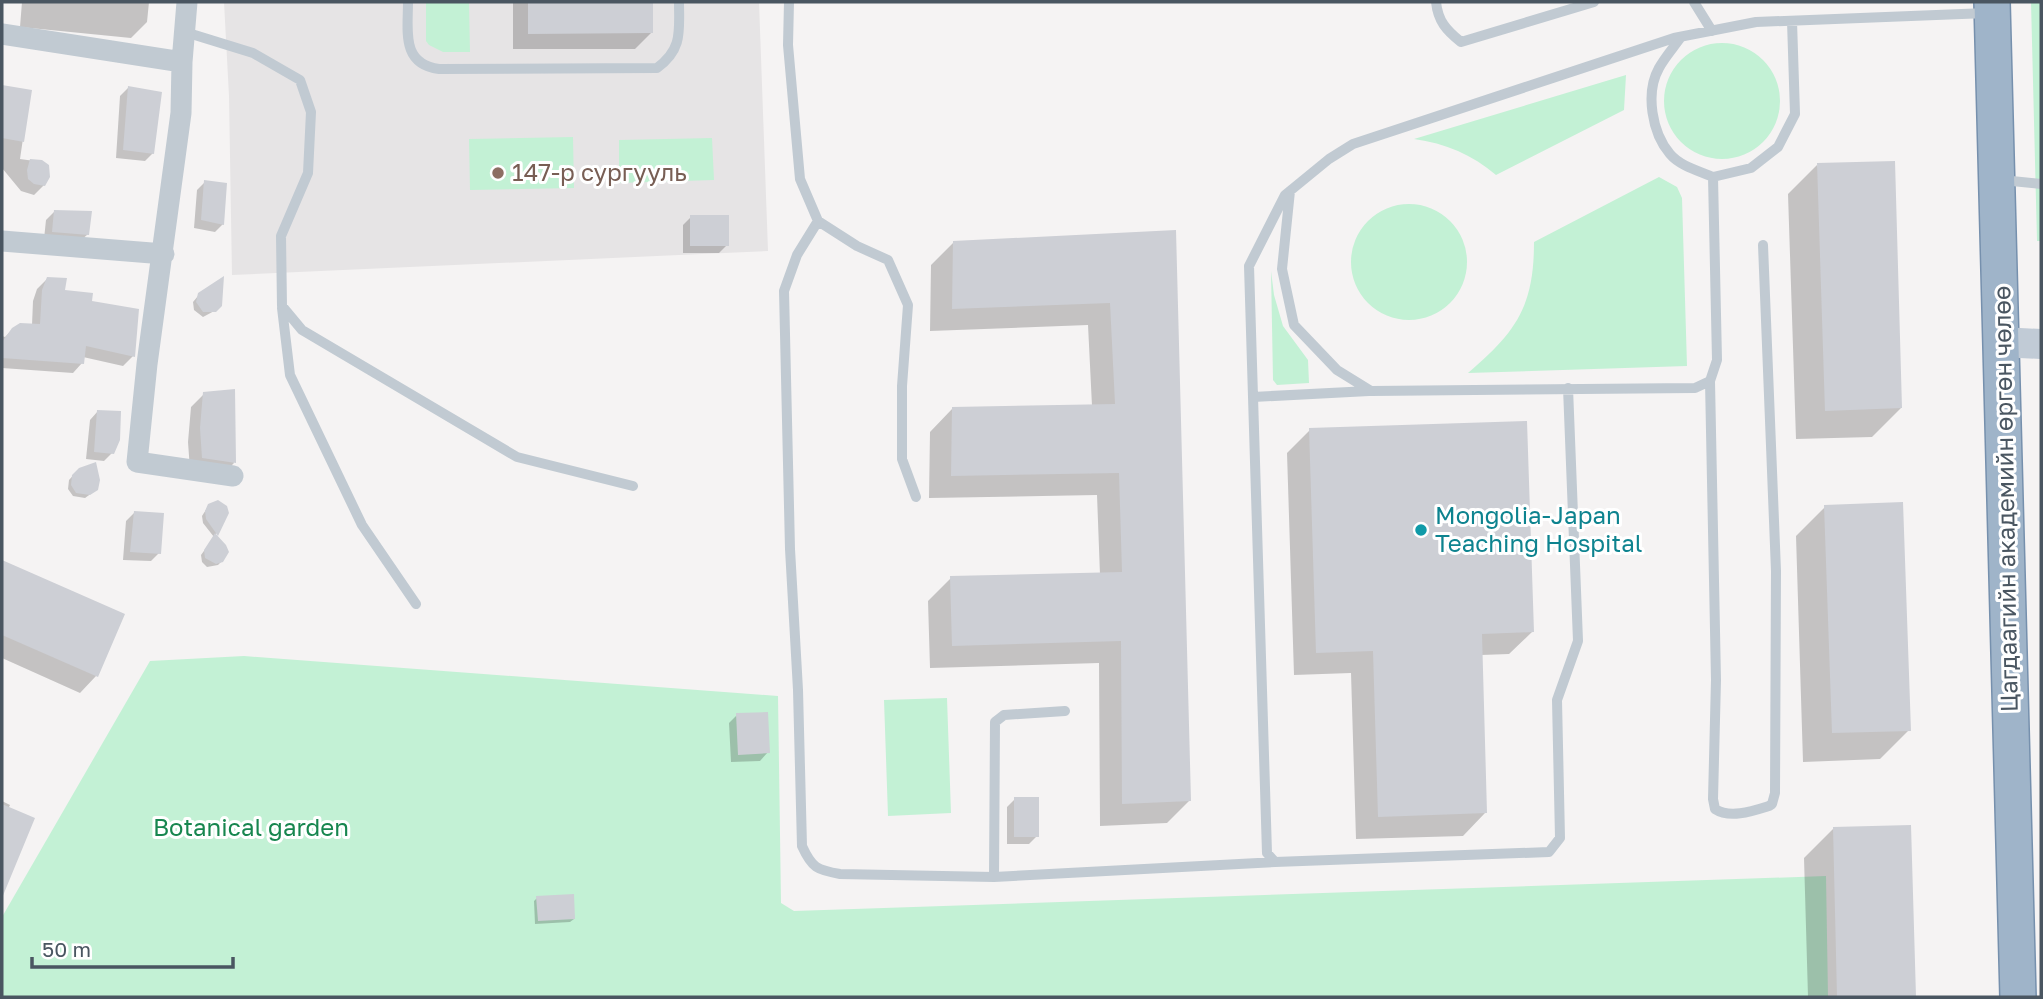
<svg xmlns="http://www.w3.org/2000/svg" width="2043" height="999" viewBox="0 0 2043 999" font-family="'Golos Text',sans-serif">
<rect width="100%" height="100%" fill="#f5f3f3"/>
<path fill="#e6e4e5" d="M224 2H759L768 251 232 275 229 96Z"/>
<path fill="#c3f1d5" d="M426 2H469L470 52H443L429 45 426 41Z
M2031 2H2041V241H2037Z
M1664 101a58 58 0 1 1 116 0a58 58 0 1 1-116 0Z
M1626 75 1624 110 1496 175C1473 155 1445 143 1414 139Z
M573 137 574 188 470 190 469 139Z
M712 138 714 180 619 183V140Z
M1659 177 1677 187 1682 198 1687 366 1468 373C1516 332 1534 307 1534 242Z
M1351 262a58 58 0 1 1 116 0a58 58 0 1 1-116 0Z
M1271 271 1274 295 1283 326 1308 360 1309 383 1277 385 1273 380Z
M244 656 778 696 781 903 794 911 1826 876 1828 997H2V917L150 661Z
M947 698 951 813 888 816 884 700Z"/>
<path fill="#0003" d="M22 2H149L147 22 131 38 20 27Z
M513 2H651V33L635 49H513Z
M2 87 30 91 20 159 42 162 44 185 34 195 21 191 2 168Z
M128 88 153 153 145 161 116 158 120 96Z
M1817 165 1901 408 1872 437 1796 439 1788 194Z
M205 182 223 224 215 232 194 228 197 190Z
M54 212 88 234 79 242 44 239 46 220Z
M691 217 727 245 719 253H683V225Z
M1174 232 1189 801 1167 823 1100 826 1099 663 930 668 928 601 951 578 1100 575 1097 495 929 498 930 432 952 409 1092 406 1088 325 930 331 931 265 954 242Z
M47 279 63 292 90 302 133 356 123 366 83 357 82 363 73 373 2 368V336L5 337 13 329 32 325 33 301 37 289Z
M198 296 218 309 203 317 194 310 193 302Z
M204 394 234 463 222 475 190 470 188 442 191 407Z
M98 411 112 453 104 461 86 459 90 420Z
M1310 430 1532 632 1509 654 1481 655 1485 813 1463 836 1356 839 1351 673 1294 675 1287 453Z
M79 469 92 493 85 498 73 496 68 489 69 480Z
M209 505 228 513 215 536 222 561 218 565 207 567 202 562 201 555 214 537 203 523 202 516Z
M1825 507 1909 730 1880 759 1803 762 1796 536Z
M135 512 159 553 151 561 123 560 126 521Z
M2 562 123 615 96 676 80 693 2 658Z
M737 715 768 752 760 761 731 762 729 723Z
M1015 799 1037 836 1029 844H1007V807Z
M2 801 10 805 8 809 10 875 2 883Z
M1910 827 1914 997H1808L1804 858 1833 829Z
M537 898 574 919 570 922 535 924 534 901Z"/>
<path fill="#cdcfd5" d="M528 2H653V33L528 34Z
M2 85 32 90 24 142 2 138Z
M128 86 162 92 154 154 123 150Z
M30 159 42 160 49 165 50 177 45 186 34 184 28 179 27 170Z
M1895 161 1902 408 1825 411 1817 163Z
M204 180 227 183 224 225 201 220Z
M54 210 92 211 89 235 52 232Z
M690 215H729V246H690Z
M1176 230 1191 801 1122 804 1121 641 952 646 950 576 1122 572 1119 473 951 476 952 407 1115 404 1110 303 952 309 953 241Z
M224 276 222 306 216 312H203L196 302 198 293Z
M47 277 67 278 65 290 93 293 92 301 139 309 135 357 86 346 84 364 2 358V342L12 328 20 323 40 324 42 290Z
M235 389 236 463 202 458 200 428 203 392Z
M97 410 121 411 120 440 114 454 94 452Z
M1527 421 1534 632 1482 634 1487 813 1378 817 1373 651 1316 653 1309 428Z
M96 462 100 480 98 490 90 495 76 493 71 485 72 475 79 468Z
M218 500 227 506 229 513 218 536 206 519 205 511 208 504Z
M1903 502 1911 731 1832 733 1824 505Z
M134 511 164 513 161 554 130 552Z
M215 533 226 545 229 552 223 562 216 564 205 558 204 550Z
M2 560 125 614 98 677 2 635Z
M768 712 770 753 738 755 736 713Z
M1014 797H1039V837H1014Z
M2 804 35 818 2 898Z
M1911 825 1916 997H1837L1833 827Z
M574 894 575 919 538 921 536 896Z"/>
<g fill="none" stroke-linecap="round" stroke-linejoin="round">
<g stroke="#7690ad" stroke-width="38">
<path id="trunk" d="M1992 2 2018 997"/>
</g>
<path stroke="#c1cad2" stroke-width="10" d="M408 2C408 31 401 64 439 69L657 68C683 49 679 31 679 2
M789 2 788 45 800 179 818 221 857 246 888 260 908 305 902 386V459L916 497
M1436 2C1438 21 1446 30 1461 42L1594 2
M1694 2 1712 31
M185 32 253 53 300 80 311 112 308 173 281 236 282 306 302 330 517 457 633 486
M1681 37C1674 47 1665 57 1659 68 1645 93 1652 133 1670 154 1680 166 1699 171 1713 177
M2002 180 2041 184
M1290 191 1282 269 1294 325 1337 370 1371 391 1695 388 1710 381 1717 360 1713 177 1751 168 1778 147 1795 114 1792 21
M818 221 797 255 784 291 790 549 798 690 802 846C812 868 817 870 840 874L994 877
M282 308 290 375 362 525 416 604
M1710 381 1716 680 1713 799 1715 809C1730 819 1753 811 1769 806L1772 804 1775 793 1776 571 1763 245
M1568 388 1578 641 1557 700 1560 838 1549 852 1275 862 1267 853 1249 266 1285 195 1329 159 1353 144 1674 38 1756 22 1987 13
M1253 397 1369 391
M1065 711 1004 715 995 722 994 877 1275 862"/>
<path stroke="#c1cad2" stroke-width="21" d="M2 34 182 62 187 2
M182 62 181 113 147 364 137 462 233 476
M2 241 164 254"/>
<path stroke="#c1cbd6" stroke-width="30" d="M2001 342 2041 344"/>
<use href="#trunk" stroke="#9fb4c9" stroke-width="35"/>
</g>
<circle fill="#8d6e63" stroke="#fff" stroke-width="2.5" cx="498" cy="173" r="7"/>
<circle fill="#0f9aa8" stroke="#fff" stroke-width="2.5" cx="1421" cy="530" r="7"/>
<g text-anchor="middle" stroke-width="6" stroke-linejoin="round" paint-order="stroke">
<g font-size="24" fill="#785e54" stroke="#fff" text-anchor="start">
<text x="512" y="181">147-р сургууль</text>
</g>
<g font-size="24" fill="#4a5661" stroke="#fff">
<text transform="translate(2006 499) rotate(-91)" y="8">Цагдаагийн академийн өргөн чөлөө</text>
</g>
<g font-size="24" fill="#0d838f" stroke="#fff" text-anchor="start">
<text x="1435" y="524">Mongolia-Japan<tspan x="1435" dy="28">Teaching Hospital</tspan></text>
</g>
<g font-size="24" fill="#17864f" stroke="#fff">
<text x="251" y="836">Botanical garden</text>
</g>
</g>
<rect width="2043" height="999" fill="none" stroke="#4a5661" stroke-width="7"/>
<path d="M32 957v10h201v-10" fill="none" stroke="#4a5661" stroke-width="3.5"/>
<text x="42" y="957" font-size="21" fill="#4a5661" stroke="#ffffff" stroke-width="5" paint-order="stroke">50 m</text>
</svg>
